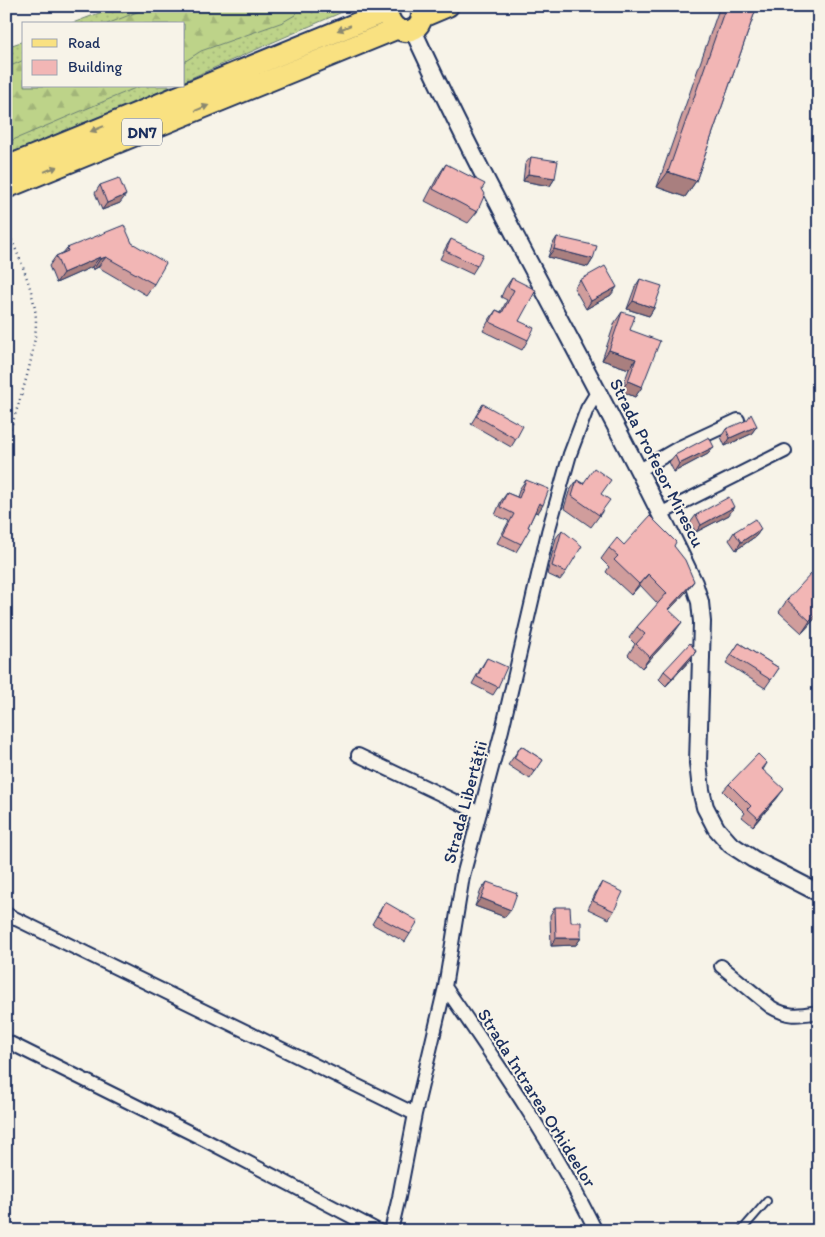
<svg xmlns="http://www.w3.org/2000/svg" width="825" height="1237" viewBox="0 0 825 1237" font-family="Itim,sans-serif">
<defs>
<pattern id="grass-dots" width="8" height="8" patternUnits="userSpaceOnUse" patternTransform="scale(1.25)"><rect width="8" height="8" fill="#bdd389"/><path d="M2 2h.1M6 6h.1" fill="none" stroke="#a2b579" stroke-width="1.8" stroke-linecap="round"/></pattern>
<pattern id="forest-firs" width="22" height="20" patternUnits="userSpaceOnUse" patternTransform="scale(1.25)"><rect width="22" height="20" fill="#bdd389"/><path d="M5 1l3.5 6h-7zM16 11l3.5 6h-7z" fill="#a2b579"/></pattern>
</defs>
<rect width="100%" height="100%" fill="#f7f3e8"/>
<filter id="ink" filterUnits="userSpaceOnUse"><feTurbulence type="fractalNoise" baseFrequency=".02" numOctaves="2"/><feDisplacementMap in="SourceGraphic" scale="10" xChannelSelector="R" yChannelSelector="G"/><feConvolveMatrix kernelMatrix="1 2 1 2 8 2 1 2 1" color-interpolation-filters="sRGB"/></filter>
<g filter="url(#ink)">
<path fill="url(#grass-dots)" stroke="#6c8174" d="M118 6H349L340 13 184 81V24H70Z
M24 41V86H173L90 122 6 155V47Z"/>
<path fill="url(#forest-firs)" stroke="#6c8174" d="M152 6H304L295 15 283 22 201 51 184 62V24H107Z
M24 60V86H140L6 143V68Z"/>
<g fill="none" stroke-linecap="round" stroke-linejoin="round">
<g stroke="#1b2f5e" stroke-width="10">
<path id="service" d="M741 1231 767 1201"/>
</g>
<g stroke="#1b2f5e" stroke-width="16">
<path id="minor" d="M638 471 680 447 738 420
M660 514 785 451
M358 755 480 813
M6 914 415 1114
M721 966 771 1007C789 1018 800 1015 819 1012
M445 987C499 1065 554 1145 596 1231
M6 1041 203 1139 379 1231
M391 1231 399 1197 415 1114 445 987 463 876 502 730 548 532 570 454 587 409 598 391"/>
</g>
<g stroke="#1b2f5e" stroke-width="20">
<path id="tertiary" d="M413 30C499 218 606 396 694 583L700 602 702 622 698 763 701 790 705 807 716 828 730 844 753 859 819 893"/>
</g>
<g stroke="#1b2f5e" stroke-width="24">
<path id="primary" d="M422 17 448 6
M389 18C398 42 430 30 420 6
M6 167 389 10
M6 188 396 29"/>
</g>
<path stroke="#1b2f5e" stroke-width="2.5" stroke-dasharray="1 4" stroke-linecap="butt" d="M6 226C17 253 30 280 35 309 41 345 17 407 6 443"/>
<use href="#service" stroke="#f7f3e8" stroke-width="6"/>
<use href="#minor" stroke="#f7f3e8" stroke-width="12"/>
<use href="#tertiary" stroke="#f7f3e8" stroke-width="16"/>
<use href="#primary" stroke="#f9e181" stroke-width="20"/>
</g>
<path fill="#d09d9c" stroke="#1b2f5e" d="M720 6H757L696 181 685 197 657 187Z
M531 157 555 178 550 186 523 181 525 164Z
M446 164 482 189 477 212 468 223 425 201 438 176Z
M100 185 120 203 102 210 95 193Z
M557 237 593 259 588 267 548 257 552 245Z
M451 239 477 266 472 274 440 259 446 247Z
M132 243 154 284 146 295 98 267 93 270 92 267 56 283 49 266 56 256 63 253 67 248Z
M512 278 519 321 528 340 522 350 483 331 489 320 496 310 501 312 507 300 501 297 505 288Z
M640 279 654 308 649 316 627 309 635 287Z
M580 280 611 295 586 309 574 288Z
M622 312 630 330 642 387 635 397 621 391 629 369 602 360 615 322Z
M483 404 516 439 511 447 471 424Z
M757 426 751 434 725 446 721 437 726 429Z
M714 447 708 454 674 472 669 462 675 455Z
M526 480 538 513 535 512 528 527 521 544 516 552 497 543 509 521 495 515 501 501 507 493 517 497 520 488Z
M577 480 601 494 602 512 591 527 564 508 569 492Z
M696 515H729L696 532 690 523Z
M761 529 756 536 736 550 729 540 734 532Z
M562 530 566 572 560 580 547 574 556 538Z
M624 545 674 546 686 592 669 610 674 633 642 668 628 655 635 644 629 638 637 627 658 604 640 585 631 595 606 572 609 567 601 559 609 548Z
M819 581V614L802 633 779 612 787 600Z
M739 643 779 668 765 688 726 663Z
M487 658 498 687 493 695 472 684 482 666Z
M691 659 666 686 659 679 664 671Z
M521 746 543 760 530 779 508 765Z
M767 763 763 770 778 797 753 826 742 817 745 813 723 791 729 784Z
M487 882 505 917 475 906 481 890Z
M602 882 614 911 609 919 588 909 597 890Z
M385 902 410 934 405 942 372 924Z
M555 907 571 922 581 938 576 945 551 946 550 915Z"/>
<path fill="#a97f7f" stroke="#1b2f5e" d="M668 172 696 181 685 197 657 187Z
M528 174 555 178 550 186 523 181Z
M126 195 120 203 102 210 107 203Z
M554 249 593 259 588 267 548 257Z
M100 257 92 267 56 283 63 273Z
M106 257 98 267 93 270 100 259Z
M617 287 611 295 586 309 591 301Z
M633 301 654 308 649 316 627 309Z
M609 350 636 359 629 369 602 360Z
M628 381 642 387 635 397 621 391Z
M757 426 751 434 725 446 730 438Z
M714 447 708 454 674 472 679 464Z
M539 503 543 505 538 513 533 511Z
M734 507 729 515 696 532 701 525Z
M761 529 756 536 736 550 741 542Z
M648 574 640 585 631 595 639 584Z
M694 581 686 592 660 620 668 609Z
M819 611V614L802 633 810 621Z
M682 622 674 633 642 668 650 657Z
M696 651 691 659 666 686 672 678Z
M784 789 778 797 753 826 758 818Z
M481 898 511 910 505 917 475 906Z
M556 938H581L576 945 551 946Z"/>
<path fill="#f2b6b5" stroke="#1b2f5e" d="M726 6H757L696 181 668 172Z
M531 157 558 161 555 178 528 174Z
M446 164 485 184 482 189 485 194 477 212 433 189Z
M119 178 126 195 107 203 100 185Z
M124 225 132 243 166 263 154 284 106 257 100 259V257L63 273 56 256 68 251 67 248Z
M557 237 597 246 593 259 554 249Z
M451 239 483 254 477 266 446 251Z
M605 266 617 287 591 301 580 280Z
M512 278 536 290 519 321 534 328 528 340 490 322 496 310 502 313 514 290 508 287Z
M640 279 662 286 654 308 633 301Z
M622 312 635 316 630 330 660 341 642 387 628 381 636 359 609 350Z
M483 404 523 426 516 439 476 416Z
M751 414 757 426 730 438 726 429 747 420Z
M709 437 714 447 679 464 675 455Z
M594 468 611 480 601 494 610 500 599 515 572 496 577 480 583 484Z
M526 480 549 489 543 505 539 503 528 527 530 528 521 544 503 535 514 514 500 507 507 493 519 498Z
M729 497 734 507 701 525 696 515Z
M650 516 676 542 674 546 685 560 694 581 668 609 682 622 650 657 636 644 645 634 637 627 667 593 648 574 639 584 614 560 618 556 609 548 617 538 624 545Z
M755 519 761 529 741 542 734 532Z
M562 530 582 546 566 572 552 566Z
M811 574 819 581V611L810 621 787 600Z
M690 643 696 651 672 678 664 671Z
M739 643 779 668 771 680 731 655Z
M487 658 507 667 498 687 477 677Z
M521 746 543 760 535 772 514 758Z
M758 754 767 763 762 769 784 789 758 818 748 809 751 806 729 784Z
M487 882 517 893 511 910 481 898Z
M602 882 623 892 614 911 593 901Z
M385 902 418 921 410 934 377 916Z
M555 907H570L571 922H581V938H556Z"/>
<defs><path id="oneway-solid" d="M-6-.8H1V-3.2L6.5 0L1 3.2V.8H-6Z" transform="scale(1.25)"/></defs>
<g fill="#8a8870">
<use href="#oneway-solid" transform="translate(344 28) rotate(158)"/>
<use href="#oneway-solid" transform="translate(202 108) rotate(-22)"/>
<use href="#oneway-solid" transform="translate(97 129) rotate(158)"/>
<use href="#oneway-solid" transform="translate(51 169) rotate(-22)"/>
</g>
</g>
<g text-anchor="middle" stroke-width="4" stroke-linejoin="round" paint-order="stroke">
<rect fill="#f7f3e8" stroke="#5d6a87" stroke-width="1" x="122" y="118.5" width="40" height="27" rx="4"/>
<g font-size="16" font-weight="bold" fill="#1b2f5e">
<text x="142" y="138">DN7</text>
</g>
<g font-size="18" fill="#1b2f5e" stroke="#f7f3e8">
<text transform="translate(657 463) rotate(63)" y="6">Strada Profesor Mirescu</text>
<text transform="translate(465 802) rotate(-75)" y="6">Strada Libertății</text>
<text transform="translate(537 1098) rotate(58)" y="6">Strada Intrarea Orhideelor</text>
</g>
</g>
<rect width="825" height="1237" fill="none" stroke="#f7f3e8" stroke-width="25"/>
<rect x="12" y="12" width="800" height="1212" fill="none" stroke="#1b2f5e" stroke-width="2" filter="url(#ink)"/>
<rect x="22" y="22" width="162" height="65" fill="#f7f3e8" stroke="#9fa5b1"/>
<rect x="32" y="39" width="25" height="8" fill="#f9e181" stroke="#9fa5b1"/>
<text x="68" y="48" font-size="15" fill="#1b2f5e">Road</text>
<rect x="32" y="60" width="25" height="15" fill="#f2b6b5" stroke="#9fa5b1"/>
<text x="68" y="72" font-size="15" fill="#1b2f5e">Building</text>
</svg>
